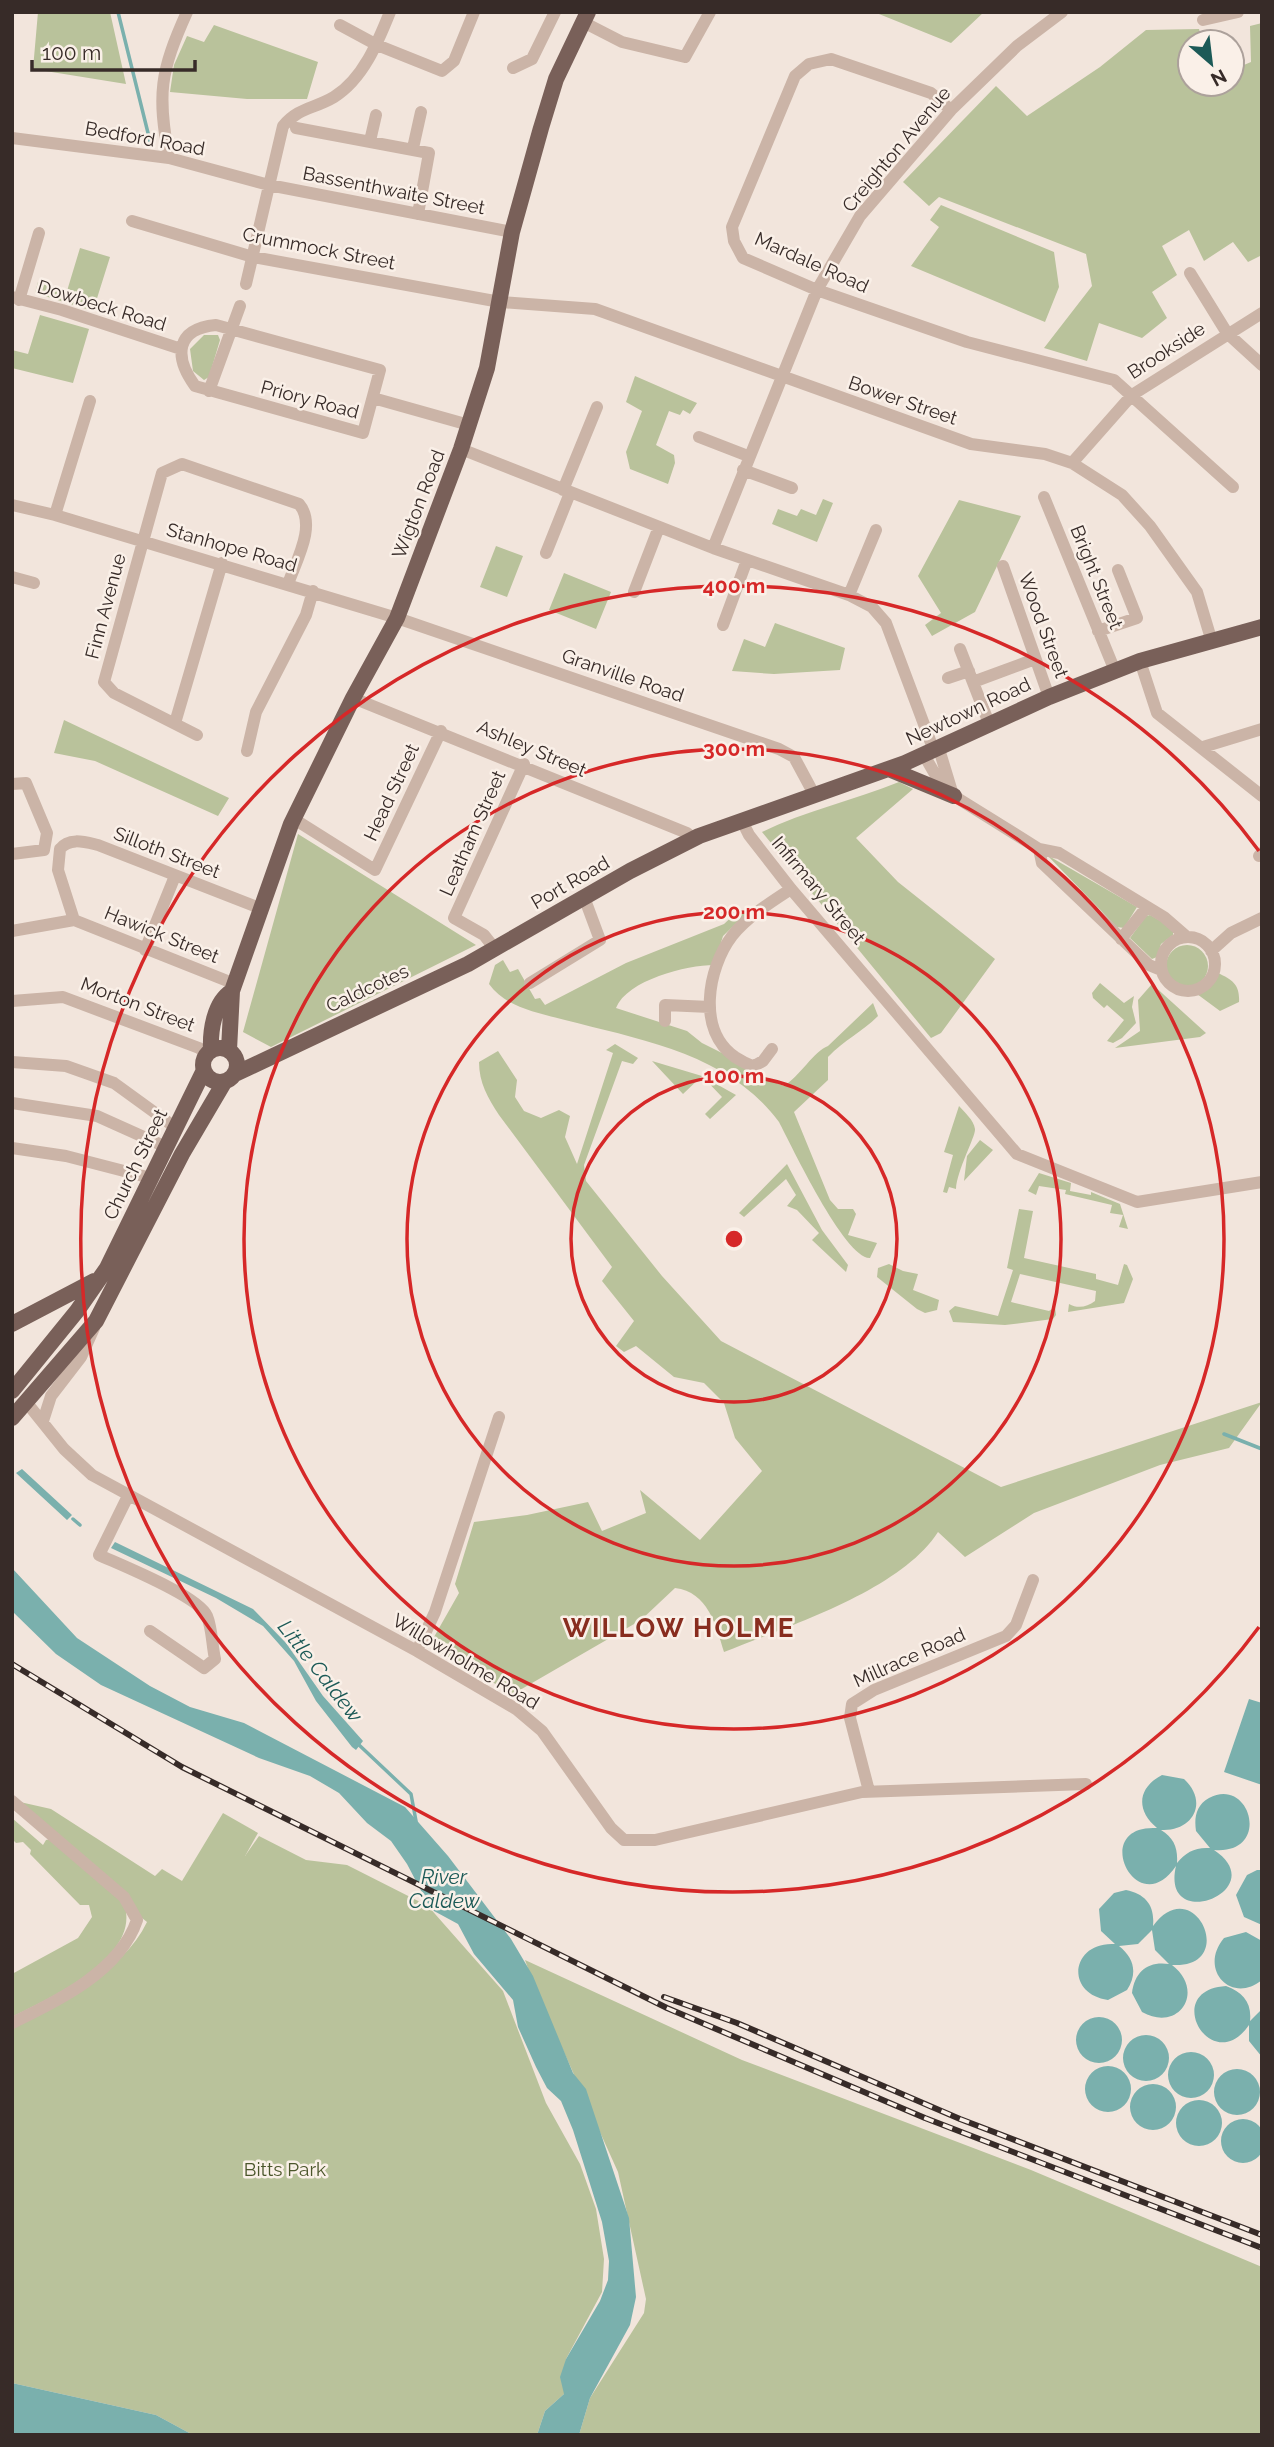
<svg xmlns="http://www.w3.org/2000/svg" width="1274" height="2447" viewBox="0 0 1274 2447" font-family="Raleway,sans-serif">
<rect width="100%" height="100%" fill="#f2e5dc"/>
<path fill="#b9c29b" d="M38 12H110L126 84 33 69Z
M874 12H984L951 43Z
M1262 23V255L1248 262 1233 242 1204 261 1189 230 1162 246 1177 275 1152 292 1167 318 1142 338 1099 323 1087 361 1044 348 1092 286 1086 254 939 197 929 206 903 182 996 86 1027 116 1100 67 1146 30 1199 29 1203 42H1190V84H1232V70L1251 62 1250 26Z
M214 25 318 62 307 99H247L170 92 174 65 187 36 204 42Z
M941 205 1054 252 1059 287 1045 322 911 266 939 227 930 220Z
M80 248 110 257 93 311 35 293 38 282 67 291Z
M40 315 89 329 73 383 12 368V350L28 354Z
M204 335H218L220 340 209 377 204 380 193 371 190 349Z
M635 376 697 403 690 414 683 410 680 415 669 411 656 445 674 455 675 463 668 484 630 469 626 452 642 411 626 402Z
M823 499 833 503 817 542 772 524 778 509 797 516 801 509 816 515Z
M959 500 1021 516 975 612 932 636 925 625 941 613 918 576Z
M496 546 523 556 507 597 480 587Z
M564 573 611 592 596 629 549 610Z
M775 623 845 648 840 670 774 674 732 671 744 639 765 647Z
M64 720 229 798 218 816 95 761 54 753Z
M899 782 913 789 856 838 898 882 995 959 941 1033 931 1038 762 832C805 811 854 800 899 782Z
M298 834 476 945 271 1047 243 1032Z
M1047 855 1137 907 1124 928 1117 927Z
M738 911 746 914 723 936 714 965C687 965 627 980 616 1008L687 1031 702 1043 738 1061 749 1072 784 1086C800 1076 814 1051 828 1046L873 1003 878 1016C862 1032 844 1040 828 1057V1080L794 1112 830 1200 838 1209H853L856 1214 848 1235 877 1243 870 1258C845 1259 791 1145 779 1122 729 1054 642 1040 565 1020 539 1013 506 1008 489 984L495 965 503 960 510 972 518 969 535 999 540 998 545 1005 626 963 724 924Z
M1150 915 1173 928V935L1161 944 1157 957 1152 959 1130 938 1146 916Z
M1166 966a21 21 0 1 1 42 0a21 21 0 1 1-42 0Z
M1218 973C1233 980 1240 985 1239 1002L1220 1011 1197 994 1209 987Z
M1100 983 1124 1003 1134 996 1132 1007 1136 1023 1122 1038 1113 1043 1107 1041 1124 1020 1107 1005 1104 1008 1093 998 1092 993Z
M1152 984 1206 1033 1200 1037 1115 1048 1140 1031 1138 1000Z
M615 1044 638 1058 633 1064 622 1061 584 1165 586 1181 662 1276 721 1341 1001 1487 1262 1402 1229 1448 1160 1465 1034 1513 965 1557 938 1532C900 1591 788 1626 724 1652 716 1625 708 1592 675 1588L641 1620 513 1694 436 1650 434 1637 459 1593 455 1584 474 1522 527 1515 588 1502 602 1531 646 1513 640 1490 700 1540 762 1471 735 1438 724 1403 704 1383 674 1377 636 1346 624 1352 616 1346 634 1321 602 1281 612 1267 499 1115C488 1098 479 1083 479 1062L498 1051 517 1080 515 1097 524 1111 541 1118 559 1110 570 1116 565 1137 577 1164 613 1053 606 1050Z
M652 1061 702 1076 736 1095 710 1119 705 1114 722 1097 702 1076 683 1094Z
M959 1106C964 1112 974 1120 975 1129 976 1136 957 1170 956 1189L949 1187 947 1193 943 1192 953 1155 944 1152Z
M980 1140 993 1150 964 1181 967 1156Z
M787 1164 822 1230 848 1265 846 1272 812 1240 819 1233 797 1210 787 1206 796 1195 786 1179 744 1217 739 1213Z
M1039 1173 1071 1183 1070 1191 1091 1195V1192L1120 1204 1128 1229 1119 1227 1123 1215 1110 1213 1112 1205 1065 1194 1066 1190 1039 1186 1036 1195 1028 1191Z
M1019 1209 1033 1211 1024 1258 1096 1274V1279L1118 1285 1124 1264 1127 1265 1133 1279 1124 1303 1068 1312 1069 1304C1078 1309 1087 1307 1095 1301L1096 1291 1020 1274 1011 1302 1049 1311 1055 1307 1056 1315 1053 1319 1005 1325 953 1322 949 1311 955 1306 998 1316 1013 1270 1007 1268Z
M889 1264 903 1271 918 1274 913 1290 939 1300 937 1310 925 1313 917 1309 877 1277 878 1268Z
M20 1802 51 1809 155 1876 162 1869 182 1881 223 1813 258 1833 245 1856 259 1836 306 1860 347 1865 428 1906 503 1991 546 2103 580 2164 596 2209 604 2259 602 2292 566 2359 564 2394 545 2411 537 2435H193L156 2415 12 2383V2026C60 1998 122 1974 147 1922L137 1914 126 1912C133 1961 48 1999 12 2017V1974L78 1938 92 1917 89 1905H80L30 1854 31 1850 23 1842 16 1843 12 1839V1818L43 1845 46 1840 55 1838Z
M525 1960 742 2060 1031 2170 1262 2267V2435H579L590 2398 644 2313 646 2299 618 2172 535 1988Z"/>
<path fill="#7ab0ad" d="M22 1469 72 1515 67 1520 16 1473Z
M115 1542 253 1609 286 1643 323 1696 363 1741 356 1750 352 1747 316 1701 294 1661 263 1626 216 1598 111 1548Z
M12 1568 77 1638 150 1686 190 1707 244 1723 405 1807 448 1856 511 1939 533 1976 573 2073 586 2089 629 2218 636 2297 630 2325 590 2398 579 2435H537L545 2411 564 2394 560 2377 566 2359 600 2301 608 2280 609 2261 602 2222 573 2130 561 2101 547 2088 536 2067 518 2027 513 2000 474 1954 458 1924 434 1911 427 1902 407 1864 391 1841 367 1823 339 1793 310 1776 259 1758 101 1685 56 1654 12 1611Z
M1249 1699 1262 1703V1785L1224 1772Z
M1162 1775 1184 1779C1209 1802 1193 1832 1161 1830 1174 1838 1178 1848 1177 1863 1186 1852 1195 1847 1210 1848L1196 1831C1194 1818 1196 1805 1209 1798 1251 1776 1272 1855 1214 1850 1274 1890 1160 1935 1176 1866 1137 1924 1088 1824 1157 1828 1136 1811 1137 1788 1162 1775Z
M1257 1870H1262V1925L1244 1917 1236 1895 1247 1875Z
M1126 1890C1146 1894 1155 1906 1153 1926 1194 1870 1240 1969 1172 1965 1206 1991 1179 2033 1142 2012L1132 1993C1135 1971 1148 1961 1169 1964L1155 1950 1152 1930 1138 1944 1119 1946C1134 1958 1138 1973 1127 1990L1108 2000C1064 1994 1071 1941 1115 1944L1101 1931 1099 1909 1114 1893Z
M1246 1932 1262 1941V1980C1231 2005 1198 1969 1224 1938Z
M1226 1986C1243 1992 1252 2003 1250 2021L1262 2009V2057L1249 2041V2025C1212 2079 1160 1990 1226 1986Z
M1076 2040a23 23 0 1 1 46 0a23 23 0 1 1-46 0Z
M1123 2058a23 23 0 1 1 46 0a23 23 0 1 1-46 0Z
M1168 2075a23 23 0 1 1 46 0a23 23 0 1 1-46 0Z
M1085 2089a23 23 0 1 1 46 0a23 23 0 1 1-46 0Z
M1214 2092a23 23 0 1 1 46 0a23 23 0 1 1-46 0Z
M1130 2107a23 23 0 1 1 46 0a23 23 0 1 1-46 0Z
M1176 2123a23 23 0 1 1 46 0a23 23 0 1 1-46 0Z
M1221 2141a22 22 0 1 1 44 0a22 22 0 1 1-44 0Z
M12 2383 156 2415 193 2435H12Z"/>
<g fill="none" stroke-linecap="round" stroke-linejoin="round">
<path stroke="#7ab0ad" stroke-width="3.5" d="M118 12 150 141
M1224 1434 1262 1449
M73 1519 80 1525
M358 1744 411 1794 416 1821"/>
<path stroke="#cbb4a7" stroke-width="12" d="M1203 20 1238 12
M583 22 622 42 685 57 710 12
M340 25 377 45 442 71 454 61 474 12
M513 68 532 59 555 12
M951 110 931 93 831 59 809 64 795 76 732 227 734 241 743 258 817 290 967 342 1114 380 1233 487
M296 128 429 153 418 214
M12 138 169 158 269 185 512 232
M370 141 376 115
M413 148 421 112
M169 158C157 94 160 72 187 12
M132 221 253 257 500 302 595 309 971 444 1045 454 1072 463 1122 495 1150 526 1197 592 1212 642
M1190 273 1227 333 1262 365
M246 284 283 126C299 107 314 109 334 97 363 79 378 42 390 12
M12 297 62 310 181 349
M19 300 39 233
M216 325 380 370 363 433 195 386C174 357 175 329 216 325Z
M209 391 240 306
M373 398 469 425
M699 437 748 456
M461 449 713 548 849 595 872 607 886 623 934 751
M1072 463 1132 395 1262 313
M743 470 792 488
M563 490 597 407
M1044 497 1115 671
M12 505 55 515 397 618 779 749 794 757 815 796
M55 515 90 401
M713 548 817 290 860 216 951 110 1017 46 1062 12
M546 553 570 493
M1003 566 1049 697
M12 577 34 583
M634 592 659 527
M849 595 876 530
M723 625 747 560
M1098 631 1137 618 1118 570
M960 649 990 726
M1140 661 1157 713 1262 796
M948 678 969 671
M973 682 1035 659
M353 698 687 833 694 839
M175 723 222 563
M197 735 114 693 104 682 162 473 182 464 299 504C317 525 296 561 288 584
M1203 747 1262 729
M939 749 953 795
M247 751 256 712 306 615 313 591
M924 755 943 788 954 796 1039 849 1059 853 1164 917 1187 937
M12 784 26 783 47 833 44 850 12 854
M294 819 375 870 441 731
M742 821 749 835 791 889 1017 1154 1137 1202 1262 1182
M60 849C69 837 85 842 98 845L262 909
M60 849 58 870 74 920
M1039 849 1042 863 1149 965 1161 970
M1259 856 1262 853
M74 920 235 984
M12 931 74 920
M1161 964a27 27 0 1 1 54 0a27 27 0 1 1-54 0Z
M1121 939 1147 907
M495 949 484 935 454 918 524 764
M145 950 175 876
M1211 951 1231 933 1262 918
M530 983 600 940 584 897
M12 1001 63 997 199 1048 207 1054
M665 1021V1005L710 1007
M772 1049 763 1061 754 1066C747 1065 742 1061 735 1057 697 1031 707 969 732 936 747 917 771 902 791 889
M12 1062 66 1066 114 1083 176 1128
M12 1103 97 1116 166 1147
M12 1148 66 1156 151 1178
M27 1403 64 1449 92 1475 417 1651 516 1709 542 1731 611 1828 624 1840H655L862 1792 1086 1784
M43 1421 51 1396 81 1357 94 1328
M128 1496 99 1555C121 1565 199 1596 207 1616 212 1628 212 1645 215 1659L204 1668 150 1631
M417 1651 435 1612 499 1417
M869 1791 850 1718 852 1704 874 1690 1006 1636 1016 1625 1033 1580
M12 1801 124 1897 137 1920C120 1971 58 2001 12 2023"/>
<path stroke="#796059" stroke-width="16" d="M889 769 954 796
M203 1065a17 17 0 1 1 34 0a17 17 0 1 1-34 0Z
M229 1050 232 991 291 824 353 698 397 618 461 449 487 368 512 232 541 128 556 79 588 12
M211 1051C210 1031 214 1002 232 991
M235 1074 468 964 630 871 699 836 905 763 1049 697 1140 661 1262 627
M12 1324 94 1281
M12 1391 77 1311 107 1268 204 1070
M12 1418 96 1321 182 1154 225 1081"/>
<g stroke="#372b28" stroke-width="6">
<path id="rail" d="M12 1664 182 1767 667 2008 925 2118 1262 2248
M664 1997 737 2023 960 2119 1262 2235"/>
</g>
<use href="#rail" stroke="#faf0e8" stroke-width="3.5" stroke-dasharray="10" stroke-linecap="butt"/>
</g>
<g fill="none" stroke="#d62828" stroke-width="3.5">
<circle cx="734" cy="1239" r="163"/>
<circle cx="734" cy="1239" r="327"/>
<circle cx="734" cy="1239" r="490"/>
<path d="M1259 1627A653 653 0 1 1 1259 851"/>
</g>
<g text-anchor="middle" stroke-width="5" stroke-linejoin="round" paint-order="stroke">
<g font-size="19" fill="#372b28" stroke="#faf0e8">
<text transform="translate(145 138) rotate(10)" y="7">Bedford Road</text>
<text transform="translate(896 149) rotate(-50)" y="7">Creighton Avenue</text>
<text transform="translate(394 190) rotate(11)" y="7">Bassenthwaite Street</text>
<text transform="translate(319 248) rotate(11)" y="7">Crummock Street</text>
<text transform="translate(812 262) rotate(24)" y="7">Mardale Road</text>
<text transform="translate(102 305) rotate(17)" y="7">Dowbeck Road</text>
<text transform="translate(1166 350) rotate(-33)" y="7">Brookside</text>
<text transform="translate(310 399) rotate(15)" y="7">Priory Road</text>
<text transform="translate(903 400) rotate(19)" y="7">Bower Street</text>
<text transform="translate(418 504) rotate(-69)" y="7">Wigton Road</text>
<text transform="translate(232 547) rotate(16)" y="7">Stanhope Road</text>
<text transform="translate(1097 577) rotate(68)" y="7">Bright Street</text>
<text transform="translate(105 606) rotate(-75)" y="7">Finn Avenue</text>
<text transform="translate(1044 625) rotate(70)" y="7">Wood Street</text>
<text transform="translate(623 675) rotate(19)" y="7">Granville Road</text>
<text transform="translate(968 711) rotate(-25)" y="7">Newtown Road</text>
<text transform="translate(532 748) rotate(23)" y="7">Ashley Street</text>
<text transform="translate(391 792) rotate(-65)" y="7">Head Street</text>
<text transform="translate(472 833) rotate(-66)" y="7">Leatham Street</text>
<text transform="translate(167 852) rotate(21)" y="7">Silloth Street</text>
<text transform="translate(570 882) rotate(-30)" y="7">Port Road</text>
<text transform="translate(819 890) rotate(50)" y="7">Infirmary Street</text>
<text transform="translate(162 934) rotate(22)" y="7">Hawick Street</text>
<text transform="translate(367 988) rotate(-25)" y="7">Caldcotes</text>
<text transform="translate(138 1004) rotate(21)" y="7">Morton Street</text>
<text transform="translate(135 1164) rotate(-64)" y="7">Church Street</text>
<text transform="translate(909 1657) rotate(-24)" y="7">Millrace Road</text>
<text transform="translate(466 1661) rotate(31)" y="7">Willowholme Road</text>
</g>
<g font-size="19" fill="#4b562b" stroke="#faf0e8">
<text x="285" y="2176">Bitts Park</text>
</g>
<g font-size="21" font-style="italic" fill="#1c5a57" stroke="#faf0e8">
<text transform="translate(320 1671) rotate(52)" y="7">Little Caldew</text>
<text x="444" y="1884">River<tspan x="444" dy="24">Caldew</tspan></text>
</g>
<g font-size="26" font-weight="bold" letter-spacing="2" fill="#882d1f" stroke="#faf0e8">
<text x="679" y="1637">WILLOW HOLME</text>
</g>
</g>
<circle cx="734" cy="1239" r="10" fill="#d62828" stroke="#faf0e8" stroke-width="3.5"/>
<g font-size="21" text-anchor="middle" font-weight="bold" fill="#d62828" stroke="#faf0e8" stroke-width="5" stroke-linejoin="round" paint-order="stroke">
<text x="734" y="593">400 m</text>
<text x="734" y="756">300 m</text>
<text x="734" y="919">200 m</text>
<text x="734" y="1083">100 m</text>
</g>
<rect width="1274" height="2447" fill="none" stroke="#372b28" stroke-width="28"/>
<g transform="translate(1211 63) rotate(152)"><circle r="33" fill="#faf0e8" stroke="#aca19b" stroke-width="2"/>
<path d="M0-5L12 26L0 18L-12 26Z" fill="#1c5a57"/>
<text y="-10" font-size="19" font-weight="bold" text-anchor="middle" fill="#372b28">N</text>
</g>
<path d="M32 60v10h163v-10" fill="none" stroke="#372b28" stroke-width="3.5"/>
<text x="42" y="60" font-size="21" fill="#372b28" stroke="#faf0e8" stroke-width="5" paint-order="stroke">100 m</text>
</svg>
